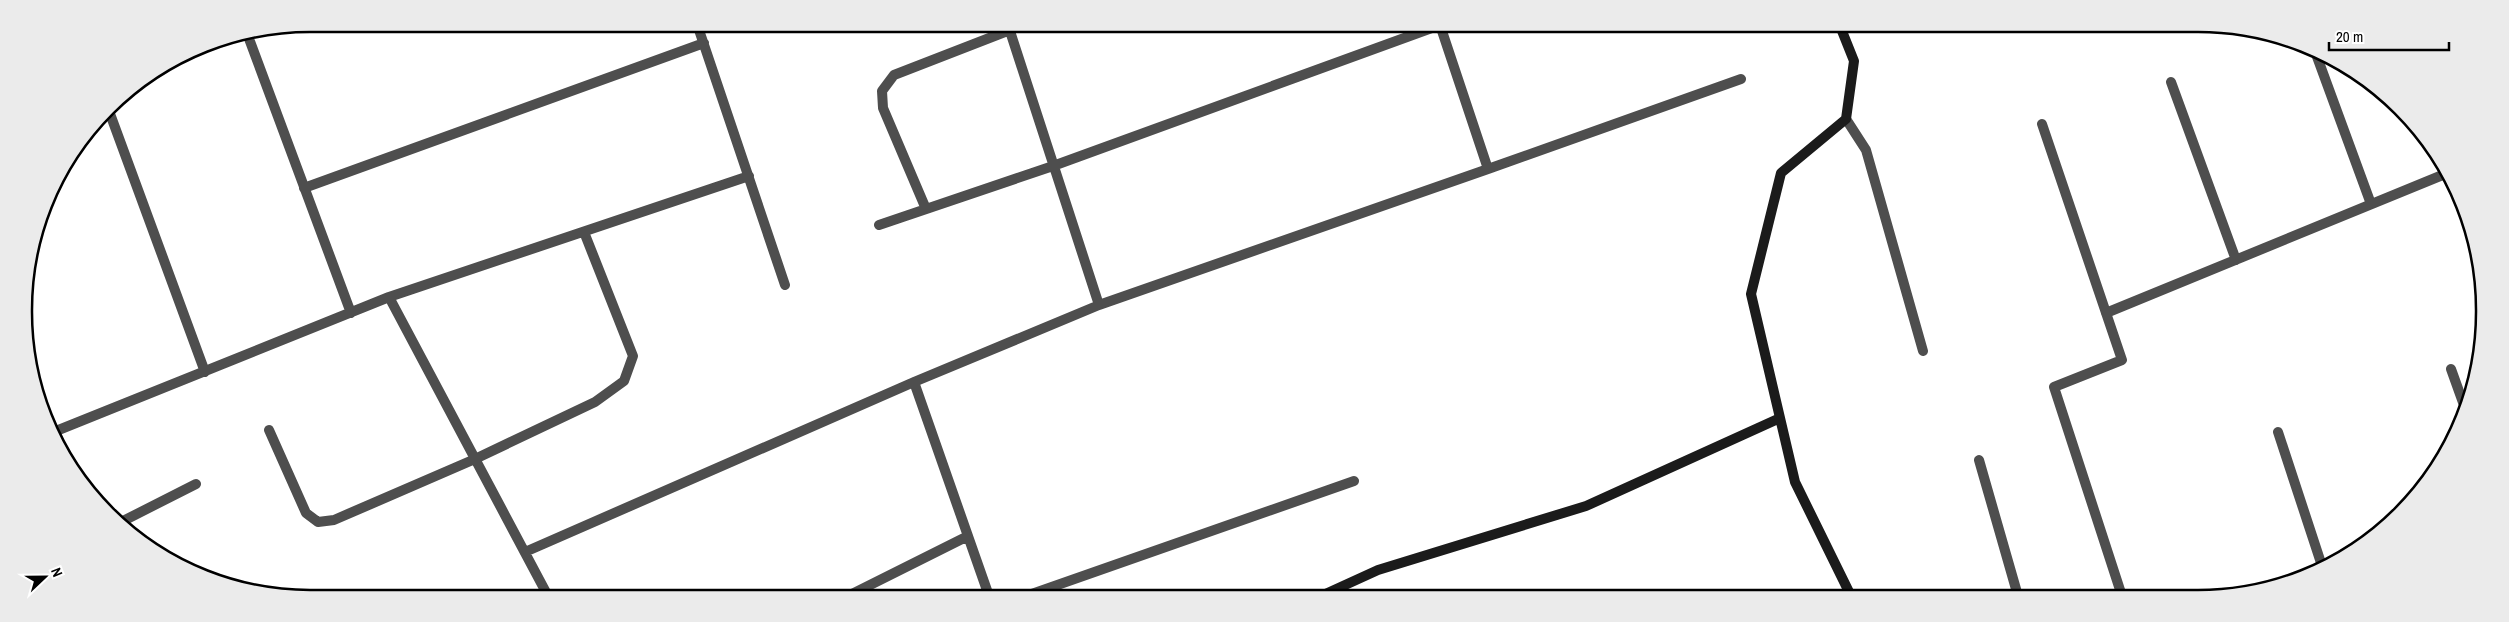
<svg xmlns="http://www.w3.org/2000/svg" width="2509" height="622" viewBox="0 0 2509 622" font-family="'Archivo Narrow',sans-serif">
<rect width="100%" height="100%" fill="#fff"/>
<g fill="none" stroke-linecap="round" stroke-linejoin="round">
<path stroke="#4e4e4e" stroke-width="10" d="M697 24 785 285
M1008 25 1099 305
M248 36 351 313
M2316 54 2371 204
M2171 82 2236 260
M109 111 205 372
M1846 119 1866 150 1923 351
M2042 124 2122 360 2054 387 2122 596
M1488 169 1741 79
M304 188 704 43
M926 209 883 108 882 91 894 75 1010 30
M879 225 1053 166 1440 25
M389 297 548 596
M2106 313 2445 174
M2451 369 2465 408
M914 382 989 596
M269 430 306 513 318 522 334 520 475 459 595 402 624 381 633 356 584 232
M56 431 389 297 749 176
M2278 432 2323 569
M1979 460 2018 596
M123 521 196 484
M525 552 914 382 1099 305 1488 169 1440 25
M848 596 968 536
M1026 596 1354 481"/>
<path stroke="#1b1b1b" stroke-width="10" d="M1840 26 1854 61 1846 119 1781 173 1751 294 1795 482 1851 596
M1321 596 1378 570 1586 506 1780 418"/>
</g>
<path d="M0 0H2509V622H0ZM310 32H2198A278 278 0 0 1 2476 310V312A278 278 0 0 1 2198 590H310A278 278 0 0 1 32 312V310A278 278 0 0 1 310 32Z" fill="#ebebeb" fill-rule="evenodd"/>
<path fill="none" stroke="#000" stroke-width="2.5" d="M310 32H2198A278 278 0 0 1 2476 310V312A278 278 0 0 1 2198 590H310A278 278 0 0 1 32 312V310A278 278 0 0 1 310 32Z"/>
<g transform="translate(45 577) rotate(68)" stroke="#ffffff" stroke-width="4" paint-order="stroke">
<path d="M0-4L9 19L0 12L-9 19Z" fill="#000000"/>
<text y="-8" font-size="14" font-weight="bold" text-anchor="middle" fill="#000000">N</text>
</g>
<path d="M2329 42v8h120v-8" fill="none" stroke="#000000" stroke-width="2.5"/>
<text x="2336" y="42" font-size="15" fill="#000000" stroke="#ffffff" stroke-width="4" paint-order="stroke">20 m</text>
</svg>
